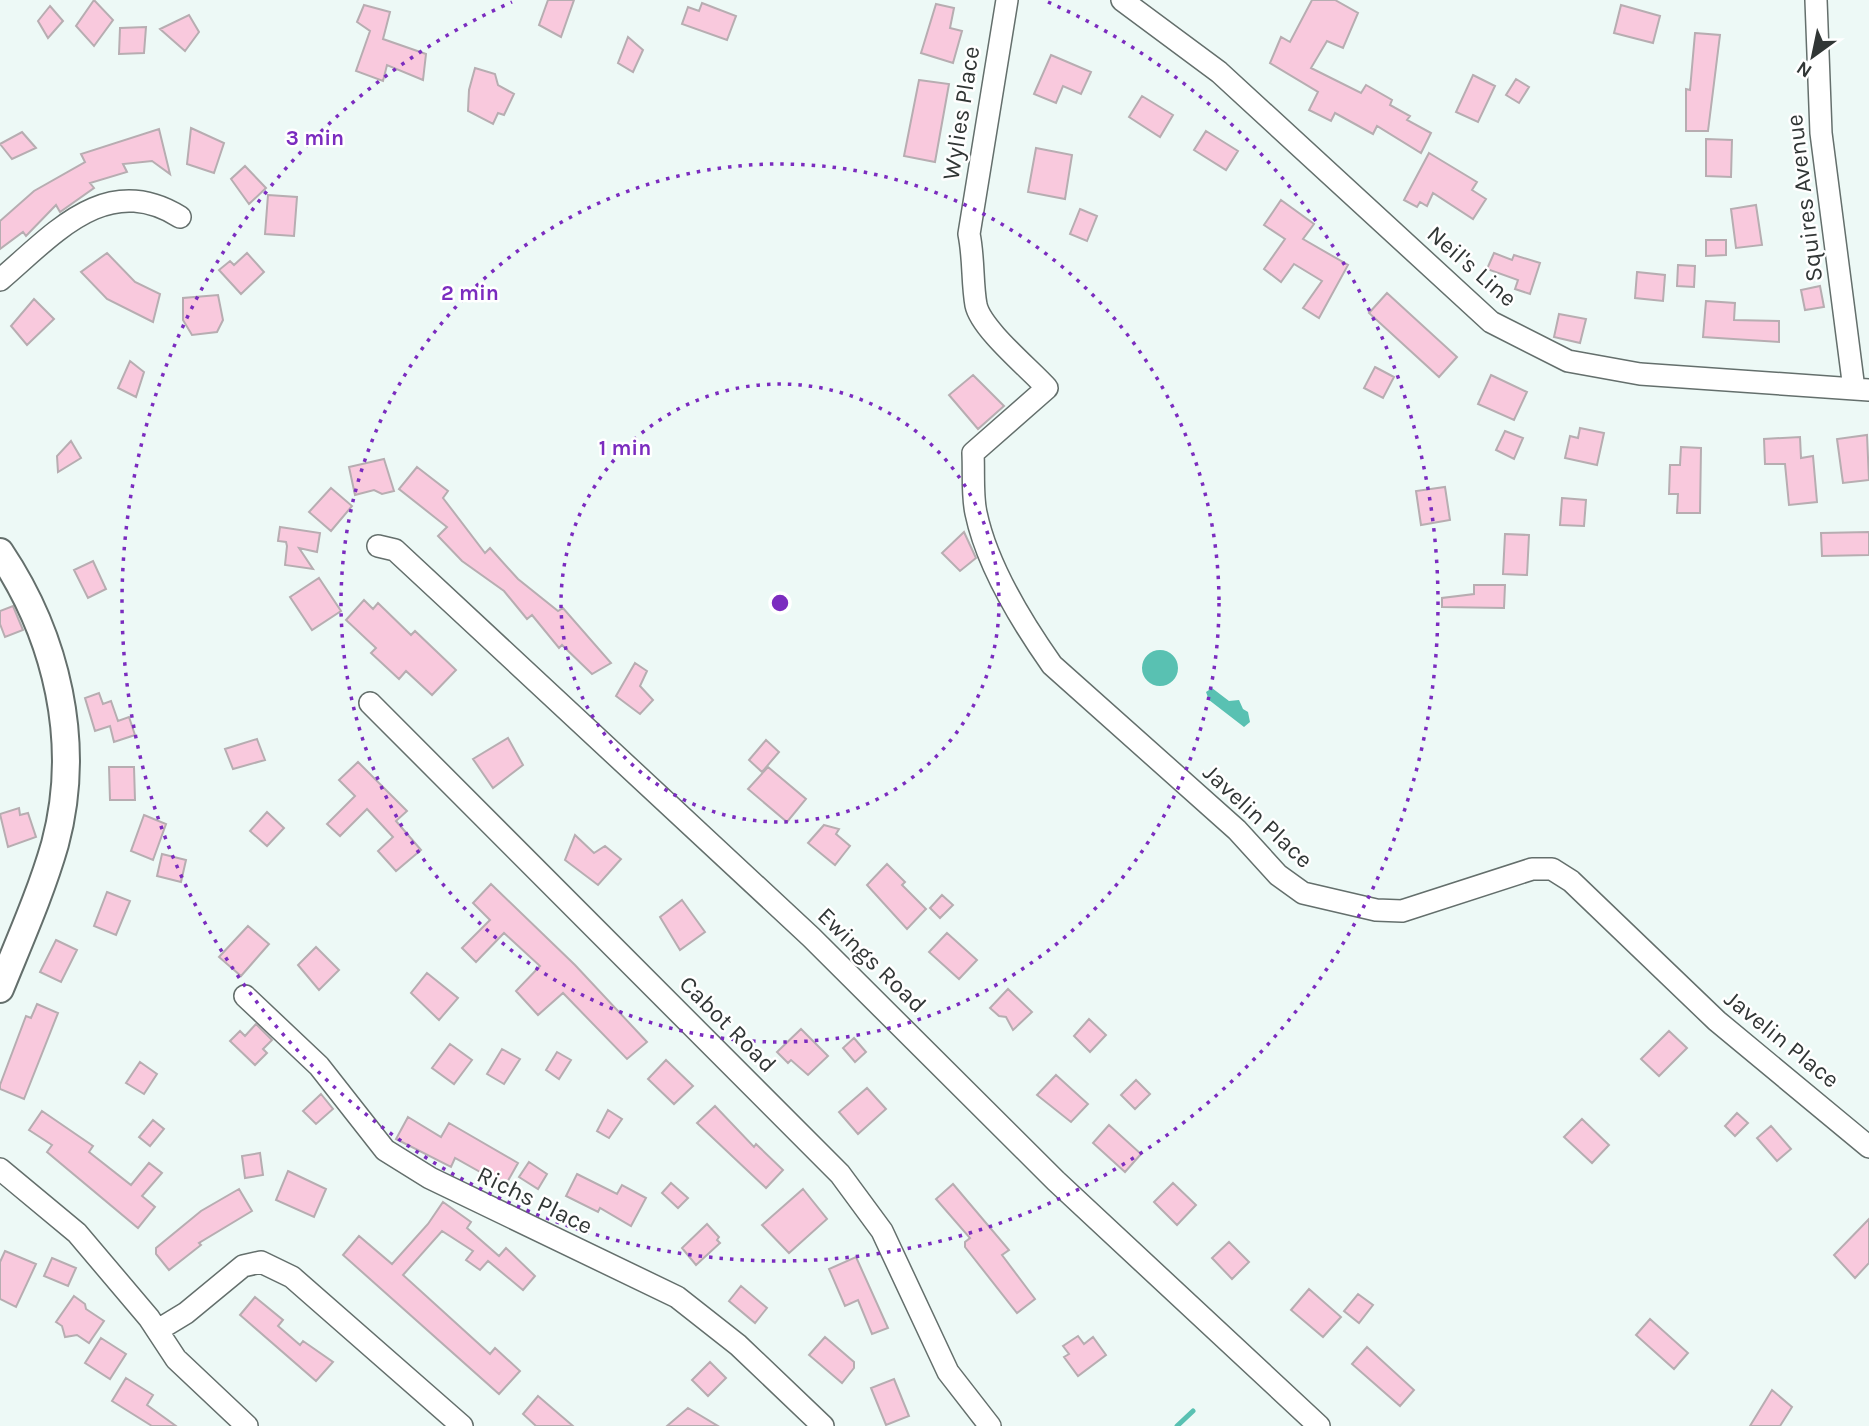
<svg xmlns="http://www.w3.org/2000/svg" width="1869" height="1426" viewBox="0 0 1869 1426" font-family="Karla,sans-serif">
<rect width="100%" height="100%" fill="#edf9f6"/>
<path fill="#59c1b2" d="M1142 668a18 18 0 1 1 36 0a18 18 0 1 1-36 0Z
M1212 688 1229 701 1239 700 1243 709 1248 712 1250 722 1244 727 1209 700 1206 692Z"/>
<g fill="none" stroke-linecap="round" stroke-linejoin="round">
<path stroke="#59c1b2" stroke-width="5" d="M1177 1426 1193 1411"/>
</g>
<path fill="#f9c9dd" stroke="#b7adb1" stroke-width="2" d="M94 0 113 20 94 46 76 26Z
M548 0H574L561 37 539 25Z
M1312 0H1335L1358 13 1343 48 1327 41 1311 68 1361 93 1366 85 1392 100 1390 105 1410 116 1407 120 1431 133 1421 153 1377 126 1373 134 1335 113 1331 121 1309 110 1318 92 1270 63 1281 37 1290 42Z
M702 3 736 16 727 40 682 24 688 7 699 11Z
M936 4 954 8 950 28 962 31 953 63 921 53Z
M364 5 390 12 383 39 426 54 423 80 387 65 383 81 356 71 370 31 357 22Z
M1621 5 1660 16 1653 43 1614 33Z
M50 6 63 21 48 38 38 21Z
M189 15 199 32 185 51 160 29Z
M146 27 144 53 119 54 120 28Z
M1695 33 1720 35 1708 131H1686V89L1690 90Z
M628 37 643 50 633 72 618 63Z
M1051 55 1091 72 1081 94 1063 86 1056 103 1034 94Z
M475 68 495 74 498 85 514 94 504 115 498 113 493 124 468 111 469 90Z
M1473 75 1495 86 1478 122 1456 112Z
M1516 79 1529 87 1519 103 1506 95Z
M919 80 949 84 935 162 904 156Z
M1142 96 1173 115 1160 137 1129 117Z
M191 128 224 143 214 173 187 164Z
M159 129 170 174 152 161 123 164 127 172 90 183 94 188 60 212 56 205 26 236 23 232 0 249V221L34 191 85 162 81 154Z
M1206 131 1238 151 1226 170 1194 150Z
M22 132 36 148 12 159 0 144Z
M1706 139 1732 140 1731 177 1706 176Z
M1036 148 1072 155 1065 199 1028 192Z
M1429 153 1477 182 1472 190 1486 199 1473 219 1433 193 1427 206 1420 202 1417 207 1404 200Z
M245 166 266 188 249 204 231 179Z
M268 195 297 197 294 236 265 234Z
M1281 200 1314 224 1303 239 1348 265 1319 318 1303 308 1322 281 1294 264 1281 282 1264 269 1285 239 1264 225Z
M1756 205 1762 245 1736 248 1731 209Z
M1080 209 1097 216 1087 241 1070 234Z
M1706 240H1726V255L1706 256Z
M107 253 135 282 160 294 153 322 107 299 81 272Z
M247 253 264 272 241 294 219 270 230 261 234 265Z
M1494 253 1512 260 1514 255 1540 263 1530 294 1515 289 1518 280 1487 269Z
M1678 265 1695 266 1694 287 1677 286Z
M1637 272 1665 275 1663 301 1635 298Z
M1820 286 1824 307 1805 310 1801 290Z
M1387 293 1457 357 1439 377 1369 313Z
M218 295 223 320 217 332 192 335 183 320V298Z
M34 299 54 319 27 345 11 326Z
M1706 301 1735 303 1734 320 1779 321V342L1703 337Z
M1559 314 1586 319 1580 343 1554 337Z
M130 361 144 372 136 397 118 388Z
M1375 367 1394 377 1383 398 1364 388Z
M973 375 1004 406 978 429 949 395Z
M1491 375 1527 392 1514 420 1478 404Z
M1580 428 1604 433 1597 465 1565 458 1570 436 1578 438Z
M1505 431 1523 438 1514 459 1496 450Z
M1867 435 1869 480 1843 483 1837 439Z
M1800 437 1801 458 1813 456 1817 502 1789 505 1785 464H1765L1764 439Z
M71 441 81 458 58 472 57 456Z
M1681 447 1701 448 1700 513H1677L1678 494H1669L1670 465H1680Z
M384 459 394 491 382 494 374 490 355 495 349 467Z
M417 467 448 491 443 498 485 553 490 548 518 579 558 611 563 608 611 663 592 674 562 645 559 648 532 615 527 619 504 591 462 561 438 536 447 527 399 489Z
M1445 487 1450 520 1421 525 1416 491Z
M331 488 352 506 331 531 309 512Z
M1562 498 1586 500 1584 526 1560 525Z
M280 527 320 533 317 552 299 548 313 569 285 565 287 546 286 542 278 541Z
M964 532 976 558 960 571 942 553Z
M1869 532V555L1822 556 1821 533Z
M1505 534 1529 535 1527 575 1503 574Z
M93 561 106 589 88 598 74 570Z
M319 578 341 611 312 630 290 597Z
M1474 585H1505L1504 608 1442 607V598L1474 594Z
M364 600 373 609 378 603 411 635 415 631 456 670 432 695 406 671 399 679 371 653 376 648 346 620Z
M13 606 23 630 5 637 0 624V611Z
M635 663 647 671 640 686 653 700 640 714 616 696Z
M99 693 103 704 111 701 118 721 129 717 135 735 114 742 110 726 95 731 85 698Z
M508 738 523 765 493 788 473 759Z
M257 739 265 760 233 769 225 749Z
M766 740 779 752 762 772 749 760Z
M358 762 407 811 396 821 421 850 396 871 378 851 393 837 367 809 340 836 327 824 355 796 339 780Z
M109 767H134L135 800H110Z
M768 767 806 799 787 822 748 789Z
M19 808 20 815 28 813 36 837 8 847 0 814Z
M267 812 284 828 267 846 250 831Z
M144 815 166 824 153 860 131 851Z
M824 825 839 829 836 834 850 846 835 865 808 843Z
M575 835 594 853 605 846 621 859 598 885 565 860Z
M162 854 186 860 181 882 157 876Z
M887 864 905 882 902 885 926 909 907 929 867 885Z
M491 884 575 965 647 1042 627 1059 563 993 538 1015 516 991 540 966 504 933 476 962 462 948 490 920 473 903Z
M107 892 130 901 116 935 94 926Z
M942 895 953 905 940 918 930 908Z
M682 900 705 932 680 950 660 917Z
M248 926 269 944 241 976 219 957Z
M947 933 977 960 959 979 929 952Z
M56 940 77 950 61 982 40 972Z
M316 947 339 970 319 990 298 965Z
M427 973 458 998 439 1020 411 993Z
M1008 989 1032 1012 1013 1030 1006 1017 999 1016 990 1008Z
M37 1004 58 1013 24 1099 0 1089V1085L26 1016 31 1018Z
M1089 1019 1106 1035 1090 1052 1074 1036Z
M256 1024 272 1040 263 1049 267 1053 255 1065 230 1041 240 1031 245 1036Z
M801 1029 828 1056 808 1075 791 1060 788 1063 777 1052Z
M1669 1031 1687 1048 1659 1076 1641 1059Z
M854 1038 866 1052 855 1062 843 1048Z
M450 1044 472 1060 454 1084 432 1068Z
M502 1049 520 1059 504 1084 487 1074Z
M557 1052 571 1060 559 1079 546 1070Z
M666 1060 693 1086 674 1104 648 1079Z
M140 1062 157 1074 144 1094 126 1083Z
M1056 1075 1088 1104 1071 1122 1037 1095Z
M1136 1080 1150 1094 1135 1109 1121 1095Z
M867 1088 886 1109 858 1134 839 1112Z
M321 1094 333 1109 316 1124 303 1111Z
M715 1106 754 1147 756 1144 783 1170 766 1188 697 1123Z
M608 1110 622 1119 609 1138 597 1131Z
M42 1111 93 1146 89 1152 131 1185 149 1163 162 1173 142 1196 155 1207 138 1228 47 1152 52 1145 29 1130Z
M1737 1113 1748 1123 1735 1136 1725 1126Z
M408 1117 441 1137 449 1123 518 1163 505 1186 455 1158 451 1167 396 1139Z
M1582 1119 1609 1145 1592 1163 1564 1137Z
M153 1120 164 1129 150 1146 139 1137Z
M1109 1125 1141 1154 1125 1172 1093 1143Z
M1771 1126 1791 1149 1777 1161 1757 1138Z
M260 1153 263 1175 245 1178 242 1156Z
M529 1162 547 1174 538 1189 519 1177Z
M288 1171 326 1189 314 1217 276 1200Z
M577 1174 617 1194 622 1185 646 1198 631 1226 600 1208 598 1212 566 1196Z
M671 1183 688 1198 678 1208 662 1193Z
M1173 1183 1196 1205 1177 1225 1154 1202Z
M953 1184 1009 1250 1002 1255 1035 1299 1017 1313 965 1247V1242L970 1238 936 1199Z
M239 1189 252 1211 199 1243 201 1245 169 1270 156 1254V1248L201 1211Z
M803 1189 827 1219 789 1253 762 1225Z
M443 1202 471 1222 467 1228 499 1256 506 1248 535 1276 523 1290 488 1261 480 1270 466 1260 473 1251 442 1231 403 1275 490 1354 495 1348 520 1371 499 1394 343 1255 359 1236 392 1264 428 1224Z
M1869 1219V1263L1855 1278 1834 1255Z
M707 1224 719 1237 717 1240 720 1243 696 1265 682 1248Z
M1229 1242 1249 1262 1232 1279 1212 1258Z
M5 1251 36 1264 16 1307 0 1299V1262Z
M856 1257 888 1328 872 1334 858 1300 845 1306 829 1269Z
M52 1258 76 1268 68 1286 44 1276Z
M741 1286 767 1308 755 1323 729 1301Z
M1309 1289 1341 1317 1323 1337 1291 1310Z
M1358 1294 1373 1305 1359 1323 1344 1311Z
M74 1296 85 1304 86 1309 104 1321 89 1343 77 1335 65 1337 62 1326 56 1322Z
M255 1297 283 1320 278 1326 300 1345 303 1341 333 1362 316 1381 240 1315Z
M1650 1319 1688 1353 1674 1369 1636 1335Z
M1078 1336 1084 1344 1093 1337 1106 1355 1078 1376 1064 1357 1069 1354 1063 1346Z
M825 1337 854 1362V1368L842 1383 809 1355Z
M101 1338 126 1354 110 1379 85 1363Z
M1367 1347 1414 1390 1400 1406 1352 1364Z
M710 1362 726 1378 708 1396 692 1380Z
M126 1378 153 1395 147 1405 176 1426H152L112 1401Z
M894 1379 909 1416 886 1425 871 1388Z
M1772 1390 1792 1407 1780 1426H1750Z
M538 1396 573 1426H536L523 1414Z
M688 1408 718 1426H667Z"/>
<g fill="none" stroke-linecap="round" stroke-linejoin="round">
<g stroke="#646f6c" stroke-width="24">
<path id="minor" d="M1007 0 969 234C974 258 972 283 976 305 981 329 1030 369 1047 388L973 453C974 473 972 495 976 513 987 566 1021 621 1052 665L1237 830 1278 875 1303 893 1376 910 1402 911 1532 869H1552L1571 881 1717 1021 1869 1147
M1122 0 1219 72 1491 322 1568 361 1640 374 1869 390
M1816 0 1821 133 1854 389
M0 280C54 234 106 171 180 217
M378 546 395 550 811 937 1056 1181 1319 1426
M370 703 840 1174 882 1231 948 1372 990 1426
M245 996 319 1066 385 1150 430 1178 677 1297 738 1345 823 1426
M0 1169 77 1233 149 1318 176 1359 247 1426
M158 1330 186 1313 243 1266 261 1262 292 1277 462 1426"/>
</g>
<g stroke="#646f6c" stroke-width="30">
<path id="tertiary" d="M0 552C57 637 82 743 55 844 41 893 19 942 0 989"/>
</g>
<use href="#minor" stroke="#fff" stroke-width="21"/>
<use href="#tertiary" stroke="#fff" stroke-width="26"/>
</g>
<g fill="none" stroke="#7b2cbf" stroke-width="3.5" stroke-dasharray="3.5 7">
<circle cx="780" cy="603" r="219"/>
<circle cx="780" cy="603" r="439"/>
<path d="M1048 2A658 658 0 1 1 512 2"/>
</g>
<g text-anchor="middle" stroke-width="5" stroke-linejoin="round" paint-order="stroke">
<g font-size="24" fill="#313635" stroke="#fff">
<text transform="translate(961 113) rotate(-81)" y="8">Wylies Place</text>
<text transform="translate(1804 198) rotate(-97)" y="8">Squires Avenue</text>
<text transform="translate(1472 266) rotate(41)" y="8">Neil's Line</text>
<text transform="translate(1258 816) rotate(43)" y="8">Javelin Place</text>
<text transform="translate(872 960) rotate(44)" y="8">Ewings Road</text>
<text transform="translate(728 1024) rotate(45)" y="8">Cabot Road</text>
<text transform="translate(1782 1039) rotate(39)" y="8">Javelin Place</text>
<text transform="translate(535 1200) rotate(26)" y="8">Richs Place</text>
</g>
</g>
<circle cx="780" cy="603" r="10" fill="#7b2cbf" stroke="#fff" stroke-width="3.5"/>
<g font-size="21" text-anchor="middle" font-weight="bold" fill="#7b2cbf" stroke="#fff" stroke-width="5" stroke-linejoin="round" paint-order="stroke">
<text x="315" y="145">3 min</text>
<text x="470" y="300">2 min</text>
<text x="625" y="455">1 min</text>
</g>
<g transform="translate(1813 56) rotate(213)" stroke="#ffffff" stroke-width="5" paint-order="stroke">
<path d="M0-5L12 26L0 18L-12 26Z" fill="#313635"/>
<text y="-10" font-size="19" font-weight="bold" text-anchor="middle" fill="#313635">N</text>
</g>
</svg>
